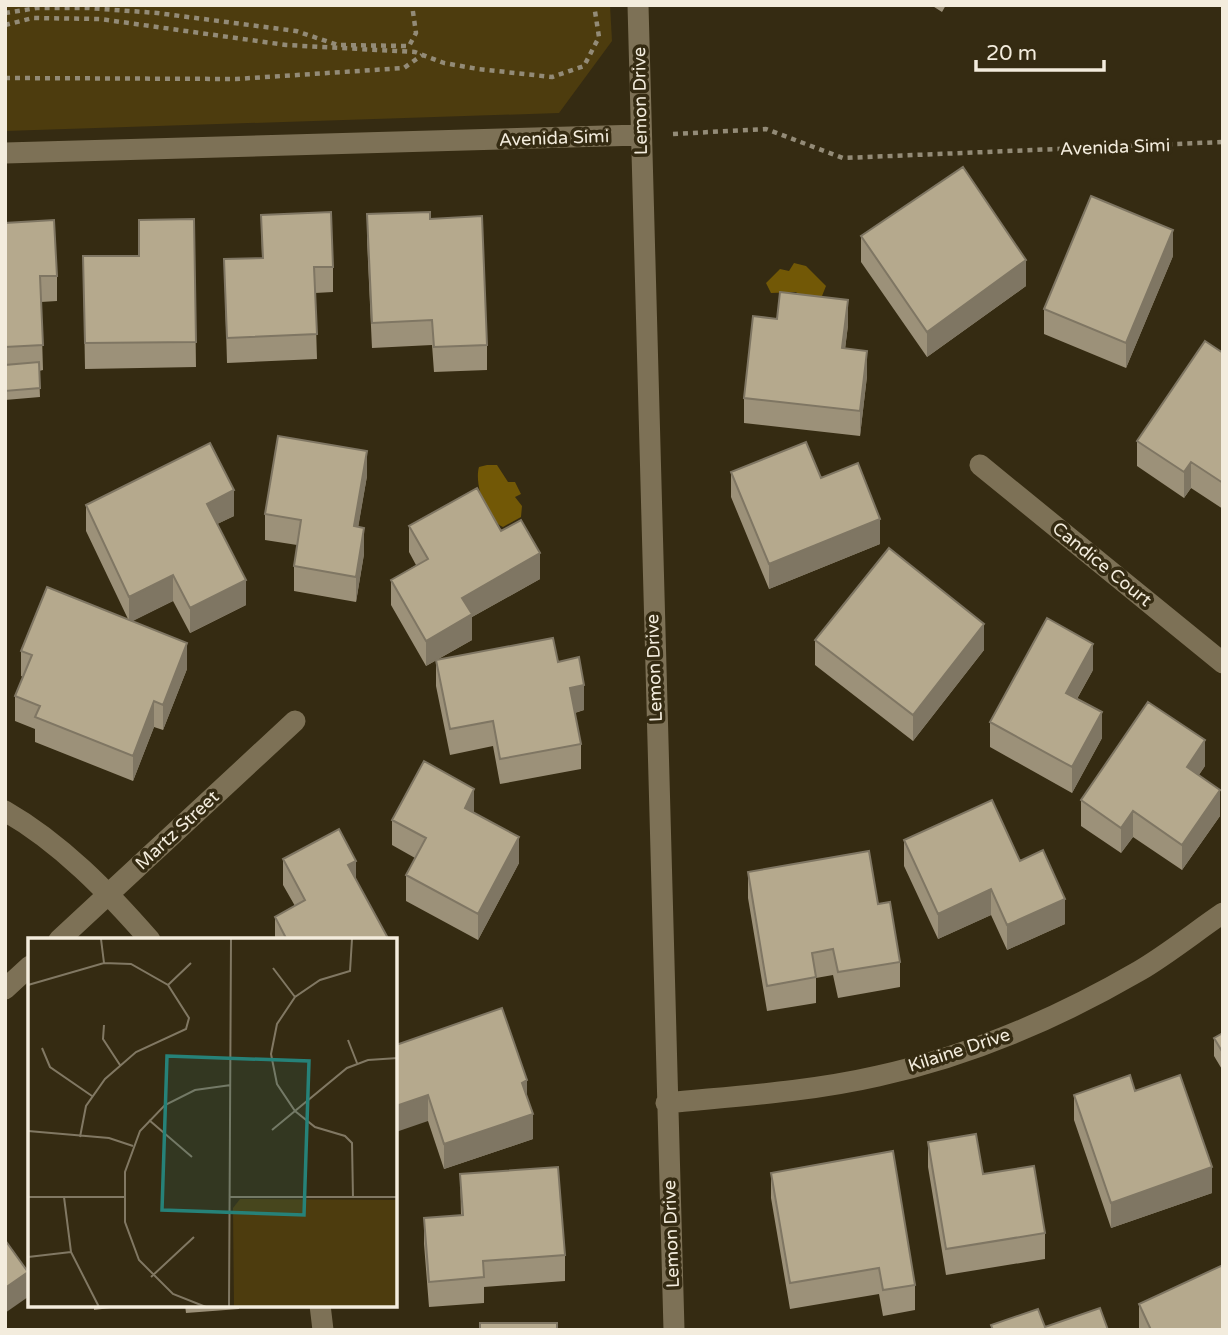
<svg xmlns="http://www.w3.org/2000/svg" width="1228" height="1335" viewBox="0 0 1228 1335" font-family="'Varela Round',sans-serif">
<rect width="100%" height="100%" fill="#352b12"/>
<path fill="#4d3c0e" d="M5 5H610L612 41 559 113 5 131Z"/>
<path fill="#725806" d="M794 263 806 266 826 286 820 301 807 303 796 292 771 293 766 283 780 269 789 271Z
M487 465H497L508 482H515L521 494 515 497 522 506 521 517 503 527C486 519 474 484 479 467Z"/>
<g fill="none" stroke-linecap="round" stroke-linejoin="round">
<path stroke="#938b77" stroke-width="4.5" stroke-dasharray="5 5" stroke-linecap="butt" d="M5 13 37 8H88L157 13 296 31 338 45 409 46 416 33 412 5
M5 25 33 18 100 19 286 45 415 52 444 63 478 69 552 77 584 66 599 37 594 5
M5 78 236 79 404 68 422 55
M673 134 766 129 843 158 1223 142"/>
<path stroke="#7d7156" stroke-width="21" d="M638 5 674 1330
M5 153 640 135
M980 465 1223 663
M5 811C61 843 108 892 150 940
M59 940 295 721
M5 989 30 966
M666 1103C737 1096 808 1092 878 1076 970 1056 1058 1018 1139 971 1168 954 1195 932 1223 913
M320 1305 323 1330"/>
</g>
<path fill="#9c9179" d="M931 5H946L942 12Z
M367 214 430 219 487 345V370L434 372 432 345 372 348 367 240Z
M261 215 333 267V292L315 293 317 359 227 363 224 259 262 258Z
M194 219 196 367 85 369 83 256H139Z
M5 223 57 276V301L41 302 43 370 39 371 40 397 5 400Z
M861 236 1026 286 927 357 861 262Z
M1173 256 1126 368 1044 334V309Z
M848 325 845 349 867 376 860 436 744 423V398Z
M1223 353V509L1191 488 1184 498 1137 466V441Z
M731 472 821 478 880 544 769 589 731 497Z
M367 476 358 527 364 554 356 602 294 591V566L297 545 265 540V514Z
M86 505 234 516 217 524 246 605 190 633 173 601 132 621 187 669 163 730 154 727 133 781 35 742V729L15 721V696L23 677 21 676V651L128 619 86 531Z
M409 526 501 531 540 579 472 617V640L426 666 391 605V580L416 565 409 552Z
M815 640 984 650 913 741 815 665Z
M436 660 584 710 575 713 581 744V769L500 784 493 746 450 755 436 686Z
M1093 670 1077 699 1102 738 1072 793 990 747V722Z
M1205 766 1198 776 1220 816 1182 870 1133 837 1121 853 1081 826V800Z
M474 814 519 863 478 940 406 901V875L415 858 392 845V820Z
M904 840 1020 861 1065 924 1007 950 991 915 938 939 904 866Z
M283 859 356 881 389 940H275V917L295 906 283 885Z
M748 872 878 904 900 962V987L838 998 833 975 816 978V1003L767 1011 748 898Z
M1223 1033V1071L1214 1056V1038Z
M396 1045 527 1097 533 1139 444 1169 428 1121Z
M1074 1095 1212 1193 1111 1228 1074 1120Z
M928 1142 983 1174 1045 1233V1259L946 1275 928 1167Z
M771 1173 915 1285V1310L883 1316 879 1294 790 1309 771 1198Z
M460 1174 565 1255V1281L484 1287V1303L429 1307 424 1244V1218L461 1215Z
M1139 1304 1223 1330H1139Z
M94 1305H110V1308L94 1310Z
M111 1305H154L111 1308Z
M185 1305H239V1309L186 1313Z"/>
<path fill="#7f7663" d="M1173 230V256L1126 368V343Z
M1026 260V286L927 357V332Z
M848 300V325L842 374V348Z
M867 351V376L860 436V411Z
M367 451V476L354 552V526Z
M1191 462V488L1184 498V472Z
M234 490V516L207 529V504Z
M880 519V544L769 589V564Z
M364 528V554L356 602V577Z
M540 553V579L472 617V640L426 666V641L462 598Z
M173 575V601L129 623V597Z
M246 580V605L190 633V608Z
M984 624V650L913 741V715Z
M187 643V669L163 730V705Z
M1093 644V670L1066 718V693Z
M584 685V710L570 714V688Z
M154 701V727L133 781V756Z
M1102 712V738L1072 793V767Z
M1205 740V766L1187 793V767Z
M474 789V814L465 808Z
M1220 790V816L1182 870V845Z
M1133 811V837L1121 853V828Z
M519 837V863L478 940V914Z
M356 861V886L348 865Z
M991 889V915L938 939V914Z
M1065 899V924L1007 950V925Z
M397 954V980L396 981V955Z
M527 1080V1106L522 1083Z
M428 1095V1121L396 1132V1106Z
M533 1114V1139L444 1169V1144Z
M1212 1167V1193L1111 1228V1203Z
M28 1272V1297L5 1313V1288Z"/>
<path fill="#b5a98d" stroke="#7f7663" stroke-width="2" d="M963 167 1026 260 927 332 861 236Z
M1091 196 1173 230 1126 343 1044 309Z
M331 212 333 267H314L317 334 227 338 224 259 263 258 261 215Z
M430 212V219L482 216 487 345 434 347 432 320 372 323 367 214Z
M194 219 196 342 85 343 83 256H139V220Z
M54 220 57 276H40L43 345 5 347V223Z
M780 292 848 300 842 348 867 351 860 411 744 398 753 316 777 319Z
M1205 341 1223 353V483L1191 462 1184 472 1137 441Z
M39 362 40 388 5 391V365Z
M278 436 367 451 354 526 364 528 356 577 294 566 301 520 265 514Z
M806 442 821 478 858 463 880 519 769 564 731 472Z
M210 443 234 490 207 504 246 580 190 608 173 575 129 597 86 505Z
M477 488 501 531 521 520 540 553 462 598 472 614 426 641 391 580 428 559 409 526Z
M889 548 984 624 913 715 815 640Z
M47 587 187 643 163 705 154 701 133 756 35 717 40 706 15 696 32 655 21 651Z
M1047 618 1093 644 1066 693 1102 712 1072 767 990 722Z
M553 638 558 662 579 657 584 685 570 688 581 744 500 759 493 721 450 729 436 660Z
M1148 702 1205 740 1187 767 1220 790 1182 845 1133 811 1121 828 1081 800Z
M424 761 474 789 465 808 519 837 478 914 406 875 426 838 392 820Z
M992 800 1020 861 1043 850 1065 899 1007 925 991 889 938 914 904 840Z
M339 829 356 861 348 865 389 940H287L275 917 305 900 283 859Z
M869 851 878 904 890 902 900 962 838 972 833 949 812 953 816 977 767 986 748 872Z
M502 1008 527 1080 522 1083 533 1114 444 1144 428 1095 396 1106V1045Z
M1223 1033V1053L1214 1038Z
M1130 1075 1135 1091 1180 1075 1212 1167 1111 1203 1074 1095Z
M976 1134 983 1174 1034 1166 1045 1233 946 1249 928 1142Z
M893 1151 915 1285 883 1290 879 1268 790 1283 771 1173Z
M558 1167 565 1255 483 1261 484 1277 429 1282 424 1218 463 1215 460 1174Z
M5 1240 28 1272 5 1288Z
M1223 1265V1330H1151L1139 1304Z
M1100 1308 1108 1330H993L991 1325 1038 1309 1045 1327Z
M480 1323H557V1330H480Z"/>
<g text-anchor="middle" stroke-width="7" stroke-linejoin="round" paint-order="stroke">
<g font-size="18" fill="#f3ecdd" stroke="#352b12">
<text transform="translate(640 101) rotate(-91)" y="6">Lemon Drive</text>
<text transform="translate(554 138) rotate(-2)" y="6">Avenida Simi</text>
<text transform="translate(1115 147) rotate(-2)" y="6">Avenida Simi</text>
<text transform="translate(1102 564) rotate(39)" y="6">Candice Court</text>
<text transform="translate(654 668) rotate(-92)" y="6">Lemon Drive</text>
<text transform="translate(177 830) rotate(-43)" y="6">Martz Street</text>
<text transform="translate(959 1050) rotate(-18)" y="6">Kilaine Drive</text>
<text transform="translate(671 1234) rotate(-92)" y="6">Lemon Drive</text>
</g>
</g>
<g transform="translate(28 938)">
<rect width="369" height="369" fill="#352b12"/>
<path d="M212 261 369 262V369H206L205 270Z" fill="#4d3c0e"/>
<path fill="none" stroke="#817863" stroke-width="2" d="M73 1 76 25M324 1 322 33 292 42 267 59 249 86 243 116 249 146 267 173 287 189 317 198 324 205 325 260M245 30 267 59M0 47 76 25 103 26 140 47 161 80 158 91 108 114 77 141 58 168 52 199M140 47 163 25M76 87 75 101 92 127M320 102 329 125M14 110 22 129 64 158M121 182 164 219M244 192 319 130 340 122 370 120M0 193 81 200 105 208M0 259H96M36 259 43 314 71 369M202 259H370M0 319 43 314M123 339 166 299M178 369 145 356 111 322 97 284V234L112 193 137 167 167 152 203 147M201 369 203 1"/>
<path fill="#268279" fill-opacity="0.15" stroke="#268279" stroke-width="3.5" d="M139 118 281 123 276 277 134 272Z"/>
<rect width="369" height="369" fill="none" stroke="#f3ecdd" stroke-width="3.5"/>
</g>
<rect width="1228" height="1335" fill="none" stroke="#f3ecdd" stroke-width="14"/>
<path d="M976 60v10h128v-10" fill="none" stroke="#f3ecdd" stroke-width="3.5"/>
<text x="986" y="60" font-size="21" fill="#f3ecdd" stroke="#352b12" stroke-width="5" paint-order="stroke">20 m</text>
</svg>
